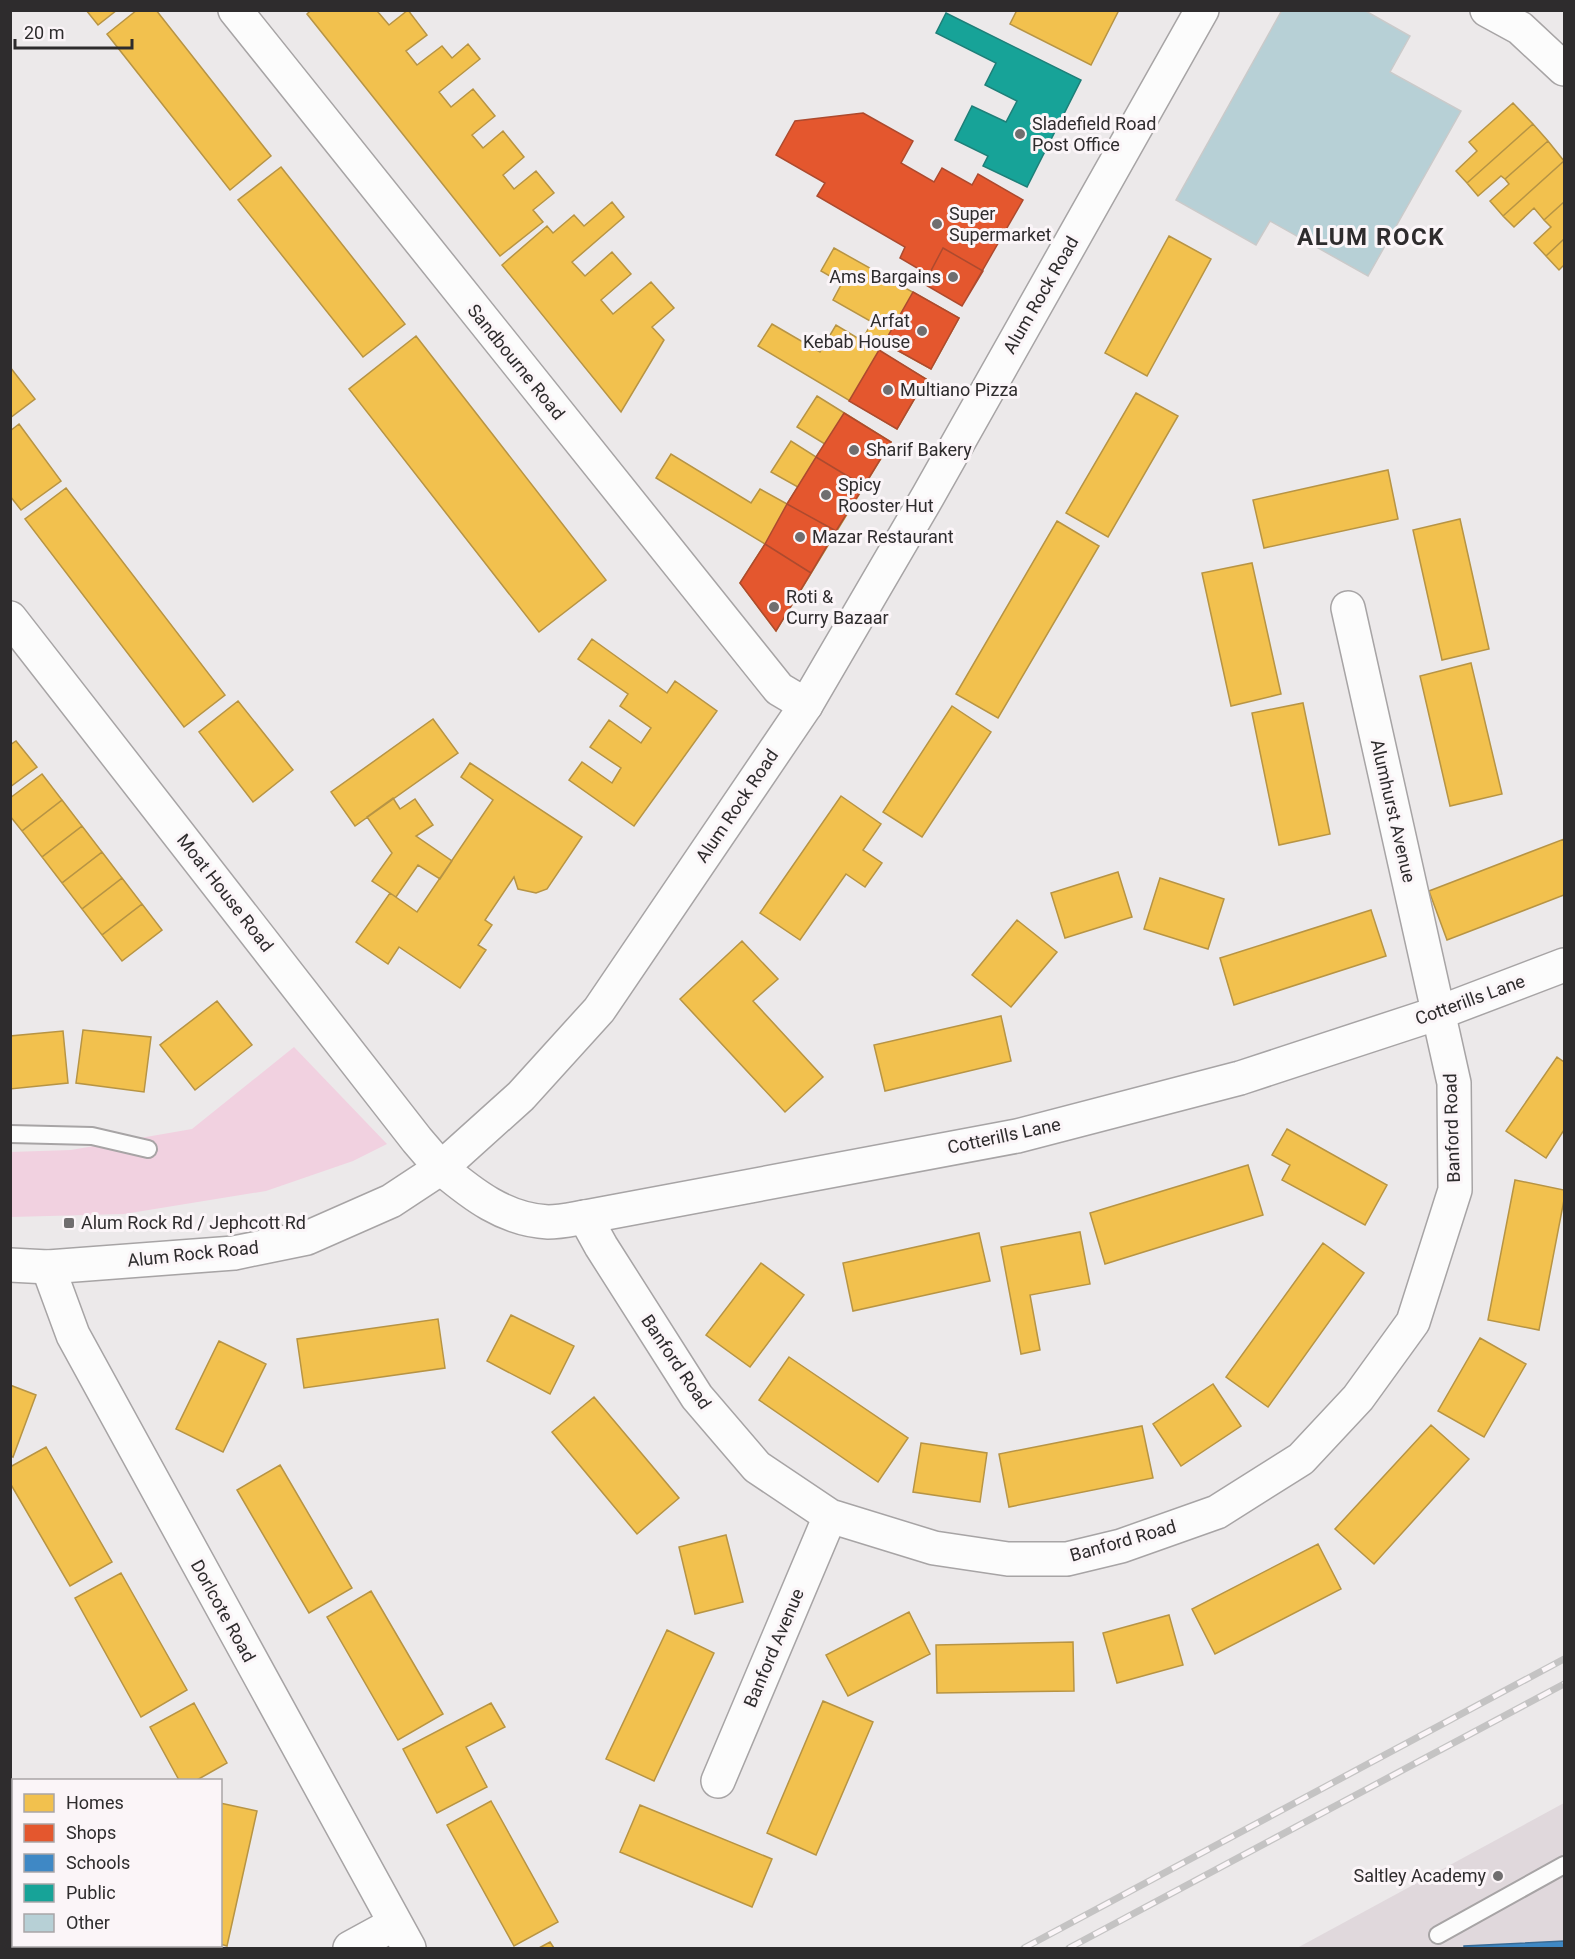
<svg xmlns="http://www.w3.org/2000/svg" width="1575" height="1959" viewBox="0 0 1575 1959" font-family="Roboto,sans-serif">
<rect width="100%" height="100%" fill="#ece9ea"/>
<path fill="#e0d8dc" d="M1564 1803V1948H1297Z"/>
<path fill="#f1d1e0" d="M294 1047 387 1144 353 1161 266 1191 124 1214 11 1217 10 1152 71 1150 192 1129Z"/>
<path fill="#f2c14e" stroke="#b79444" stroke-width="1.5" d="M86 10H117L98 25Z
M137 10H156L271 156 230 190 107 34Z
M311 10H380L378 12 389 25 408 10 427 35 406 51 417 65 442 46 452 58 468 44 480 59 439 92 451 107 473 89 495 116 472 135 483 148 503 131 524 157 503 175 514 189 536 171 554 193 533 210 543 222 500 256 307 14Z
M1017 10H1119L1091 65 1010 24Z
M1513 103 1533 124 1467 183 1456 171 1477 151 1469 142Z
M1533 124 1548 141 1505 179 1501 176 1478 196 1467 183Z
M1548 141 1564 161 1503 216 1490 201 1509 184 1505 179Z
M1564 161V202L1544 220 1534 208 1514 227 1503 216Z
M281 167 405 324 363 357 238 200Z
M612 202 624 217 572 262 585 276 612 252 631 274 601 300 613 314 651 282 674 308 652 327 664 340 621 412 502 265 547 226 553 233 574 215 584 226Z
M1564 202V239L1546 256 1534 243 1551 227 1544 220Z
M1169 236 1211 259 1147 376 1105 353Z
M1564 239V265L1559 270 1546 256Z
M834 248 959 318 931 369 866 333 872 322 833 300 842 283 821 271Z
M772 324 820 352 836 325 926 379 897 429 758 346Z
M416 336 606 580 539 632 349 389Z
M10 367 35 399 10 418Z
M1136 393 1178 416 1108 537 1066 513Z
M817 396 891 442 776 631 740 583 765 544 656 478 671 454 751 503 760 489 787 504 798 487 771 472 791 441 816 457 825 444 797 427Z
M19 424 61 481 21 510 10 496V431Z
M1388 470 1398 519 1264 548 1253 500Z
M66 488 225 695 184 727 25 519Z
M1460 519 1489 649 1442 660 1413 530Z
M1057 521 1099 546 998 718 956 694Z
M1252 563 1281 694 1231 706 1202 573Z
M592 639 667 693 675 681 717 711 634 826 569 780 582 762 612 783 621 768 590 747 609 720 641 743 651 728 620 706 628 694 578 659Z
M1471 663 1502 794 1450 806 1420 676Z
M238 701 293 770 253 802 199 732Z
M1303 703 1330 834 1279 845 1252 713Z
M952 706 991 732 922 837 883 812Z
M433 719 458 753 355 826 331 792Z
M16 741 37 767 10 787V745Z
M470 763 582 837 547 889 536 893 518 889 514 877 485 920 492 925 478 945 486 950 460 988 399 947 388 964 356 942 390 893 417 912 493 800 461 777Z
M42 774 62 800 22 831 10 816V798Z
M841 796 881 824 863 850 882 863 865 887 846 874 800 940 760 913Z
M393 798 400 809 415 799 433 825 416 836 452 861 440 879 418 865 396 897 372 881 392 853 367 817Z
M62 800 82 826 42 857 22 831Z
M82 826 102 852 62 883 42 857Z
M1564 839V895L1447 940 1429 891Z
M102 852 122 878 82 909 62 883Z
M1118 872 1132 917 1065 938 1051 893Z
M122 878 142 904 102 935 82 909Z
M1160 878 1224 899 1208 949 1144 929Z
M142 904 162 930 122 961 102 935Z
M1371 910 1386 956 1234 1005 1220 958Z
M1017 920 1057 952 1011 1007 972 975Z
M742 941 778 979 753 1001 823 1077 785 1112 680 999Z
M217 1001 252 1045 195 1090 160 1045Z
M1001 1016 1011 1061 885 1091 874 1045Z
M83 1030 151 1037 144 1092 76 1083Z
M63 1031 68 1083 10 1089V1036Z
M1557 1057 1564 1062V1130L1546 1158 1506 1131Z
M1287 1129 1387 1185 1365 1225 1282 1180 1290 1165 1272 1155Z
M1248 1165 1263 1215 1105 1264 1090 1213Z
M1515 1180 1564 1190V1200L1539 1330 1488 1320Z
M1080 1232 1090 1284 1030 1295 1040 1350 1021 1354 1001 1247Z
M979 1233 990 1281 853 1311 843 1263Z
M1323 1243 1364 1273 1268 1407 1226 1377Z
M761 1263 804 1295 750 1367 706 1335Z
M511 1315 574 1346 550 1394 487 1361Z
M438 1319 445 1368 304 1388 297 1339Z
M1480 1338 1526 1364 1484 1437 1438 1411Z
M219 1341 266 1364 223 1452 176 1429Z
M789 1357 908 1438 878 1482 759 1400Z
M1213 1384 1241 1426 1181 1466 1153 1424Z
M10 1385 36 1395 13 1457 10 1455Z
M594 1397 679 1498 637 1534 552 1432Z
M1431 1425 1469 1459 1374 1564 1335 1529Z
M1142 1426 1153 1478 1009 1507 999 1454Z
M921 1443 987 1453 980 1502 913 1492Z
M46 1447 112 1562 70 1586 10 1483V1467Z
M280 1465 352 1588 309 1613 237 1490Z
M726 1535 743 1602 695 1614 679 1547Z
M1318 1544 1341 1589 1215 1654 1192 1609Z
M121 1573 187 1690 141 1717 75 1598Z
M371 1591 443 1714 398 1740 327 1617Z
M909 1612 930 1654 848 1696 826 1655Z
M1169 1615 1183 1665 1117 1683 1103 1633Z
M667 1630 714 1653 654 1781 606 1759Z
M1073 1642 1074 1691 937 1693 936 1645Z
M823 1701 873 1722 816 1855 767 1833Z
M194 1703 227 1763 197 1780H179L150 1727Z
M491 1703 505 1727 466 1747 487 1787 437 1813 403 1749Z
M491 1801 558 1922 514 1946 447 1825Z
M220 1803 257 1811 227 1946 220 1944Z
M640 1805 772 1859 752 1907 620 1852Z
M550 1942 554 1948H539Z
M116 1946H169L171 1948H110Z"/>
<path fill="#e4572e" stroke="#ad4a2e" stroke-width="1.5" d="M863 113 913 141 901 163 934 182 942 168 972 185 978 174 1023 200 962 306 924 284 929 275 900 258 905 247 817 196 825 183 776 155 795 121Z
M943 248 983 271 962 306 924 284Z
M913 292 959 318 931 369 884 343Z
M879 350 926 379 897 429 849 401Z
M844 413 891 442 864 486 816 457Z
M816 457 864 486 836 531 787 504Z
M787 504 836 531 811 573 765 544Z
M765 544 811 573 776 631 740 583Z"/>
<path fill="#3f88c5" stroke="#3a6c97" stroke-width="1.5" d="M1564 1941V1948H1464V1946Z"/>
<path fill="#17a398" stroke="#1e7f78" stroke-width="1.5" d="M946 13 1081 80 1027 187 983 166 988 156 955 140 972 106 1006 122 1017 101 985 85 996 63 936 33Z"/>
<path fill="#b7d0d6" stroke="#cacaca" stroke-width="1.5" d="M1282 10H1364L1410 36 1390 72 1461 111 1368 276 1270 221 1256 245 1176 200Z"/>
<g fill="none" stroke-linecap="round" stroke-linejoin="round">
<g stroke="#a7a4a5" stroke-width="20">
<path id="lane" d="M10 1134 92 1136 148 1149
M1438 1935 1564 1865"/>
</g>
<g stroke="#a7a4a5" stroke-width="36">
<path id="street" d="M235 10 779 689 806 705
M10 618 417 1140 441 1168
M585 1217 601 1246 697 1397 757 1467 830 1516 934 1548 1008 1559H1067L1121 1546 1217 1512 1301 1459 1358 1398 1413 1322 1455 1190 1454 1083 1348 608
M48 1267 73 1335 409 1948
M718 1781 830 1516
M350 1948 394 1924"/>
</g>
<g stroke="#a7a4a5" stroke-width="36">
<path id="secondary" d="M1487 10 1520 28 1564 69
M441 1168C472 1194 505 1220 548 1222 560 1222 573 1219 585 1217L1017 1136 1240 1078 1438 1013 1564 965
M10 1265 48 1267 234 1253 307 1238 391 1201 441 1168 521 1096 599 1010 806 705 928 496 1202 10"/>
</g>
<use href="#lane" stroke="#fcfcfc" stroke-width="16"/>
<use href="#street" stroke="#fcfcfc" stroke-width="33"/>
<use href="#secondary" stroke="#fcfcfc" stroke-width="33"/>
<g stroke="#c4c3c3" stroke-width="7">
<path id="rail" d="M1024 1948 1564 1659
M1069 1948 1564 1684"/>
</g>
<use href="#rail" stroke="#fbf5f8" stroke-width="4.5" stroke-dasharray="14" stroke-linecap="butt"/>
</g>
<g fill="#706e6f" stroke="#fbf5f8" stroke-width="2">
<circle cx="1020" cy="134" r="6"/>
<circle cx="937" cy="224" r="6"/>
<circle cx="953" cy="277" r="6"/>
<circle cx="922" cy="331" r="6"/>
<circle cx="888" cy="390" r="6"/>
<circle cx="854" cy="450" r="6"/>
<circle cx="826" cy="495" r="6"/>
<circle cx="800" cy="537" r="6"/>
<circle cx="774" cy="607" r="6"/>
<rect x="63" y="1217" width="12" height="12" rx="3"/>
<circle cx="1498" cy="1876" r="6"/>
</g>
<g text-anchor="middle" stroke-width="6" stroke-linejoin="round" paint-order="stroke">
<g font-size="18" fill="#2e2c2d" stroke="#fbf5f8" text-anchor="start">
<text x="1032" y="130">Sladefield Road<tspan x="1032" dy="21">Post Office</tspan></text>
<text x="949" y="220">Super<tspan x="949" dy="21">Supermarket</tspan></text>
<text x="941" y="283" text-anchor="end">Ams Bargains</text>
<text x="910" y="327" text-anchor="end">Arfat<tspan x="910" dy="21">Kebab House</tspan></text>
<text x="900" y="396">Multiano Pizza</text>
<text x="866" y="456">Sharif Bakery</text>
<text x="838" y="491">Spicy<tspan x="838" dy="21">Rooster Hut</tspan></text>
<text x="812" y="543">Mazar Restaurant</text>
<text x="786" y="603">Roti &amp;<tspan x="786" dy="21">Curry Bazaar</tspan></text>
<text x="81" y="1229">Alum Rock Rd / Jephcott Rd</text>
<text x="1486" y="1882" text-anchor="end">Saltley Academy</text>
</g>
<g font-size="18" fill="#2e2c2d" stroke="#fbf5f8">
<text transform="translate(1041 295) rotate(-60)" y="6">Alum Rock Road</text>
<text transform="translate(516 362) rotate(51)" y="6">Sandbourne Road</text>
<text transform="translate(737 806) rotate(-56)" y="6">Alum Rock Road</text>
<text transform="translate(1393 811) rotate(77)" y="6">Alumhurst Avenue</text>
<text transform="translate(225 893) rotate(52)" y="6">Moat House Road</text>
<text transform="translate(1470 1000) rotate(-20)" y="6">Cotterills Lane</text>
<text transform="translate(1452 1128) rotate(-92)" y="6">Banford Road</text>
<text transform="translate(1004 1136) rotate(-12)" y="6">Cotterills Lane</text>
<text transform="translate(193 1254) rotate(-6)" y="6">Alum Rock Road</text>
<text transform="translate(676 1362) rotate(56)" y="6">Banford Road</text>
<text transform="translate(1123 1541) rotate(-16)" y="6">Banford Road</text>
<text transform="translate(223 1611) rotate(61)" y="6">Dorlcote Road</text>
<text transform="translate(774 1648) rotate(-67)" y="6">Banford Avenue</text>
</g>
<g font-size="24" font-weight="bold" letter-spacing="1.5" fill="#2e2c2d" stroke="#fbf5f8">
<text x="1371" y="245">ALUM ROCK</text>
</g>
</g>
<rect width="1575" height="1959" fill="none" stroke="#2e2c2d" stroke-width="24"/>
<rect x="12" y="1779" width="210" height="168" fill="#fbf5f8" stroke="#a9a5a7" stroke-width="1.5"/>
<rect x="24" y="1794" width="30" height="18" fill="#f2c14e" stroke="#a9a5a7" stroke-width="1.5"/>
<text x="66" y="1809" font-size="18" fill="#2e2c2d">Homes</text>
<rect x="24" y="1824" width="30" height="18" fill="#e4572e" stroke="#a9a5a7" stroke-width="1.5"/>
<text x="66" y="1839" font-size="18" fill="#2e2c2d">Shops</text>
<rect x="24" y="1854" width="30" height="18" fill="#3f88c5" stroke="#a9a5a7" stroke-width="1.5"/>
<text x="66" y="1869" font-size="18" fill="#2e2c2d">Schools</text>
<rect x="24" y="1884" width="30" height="18" fill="#17a398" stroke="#a9a5a7" stroke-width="1.5"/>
<text x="66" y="1899" font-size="18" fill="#2e2c2d">Public</text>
<rect x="24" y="1914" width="30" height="18" fill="#b7d0d6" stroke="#a9a5a7" stroke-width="1.5"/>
<text x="66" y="1929" font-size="18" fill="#2e2c2d">Other</text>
<path d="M15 39v9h117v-9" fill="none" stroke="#2e2c2d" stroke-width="3"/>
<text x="24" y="39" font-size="18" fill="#2e2c2d" stroke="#fbf5f8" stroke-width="4.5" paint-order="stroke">20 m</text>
</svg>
